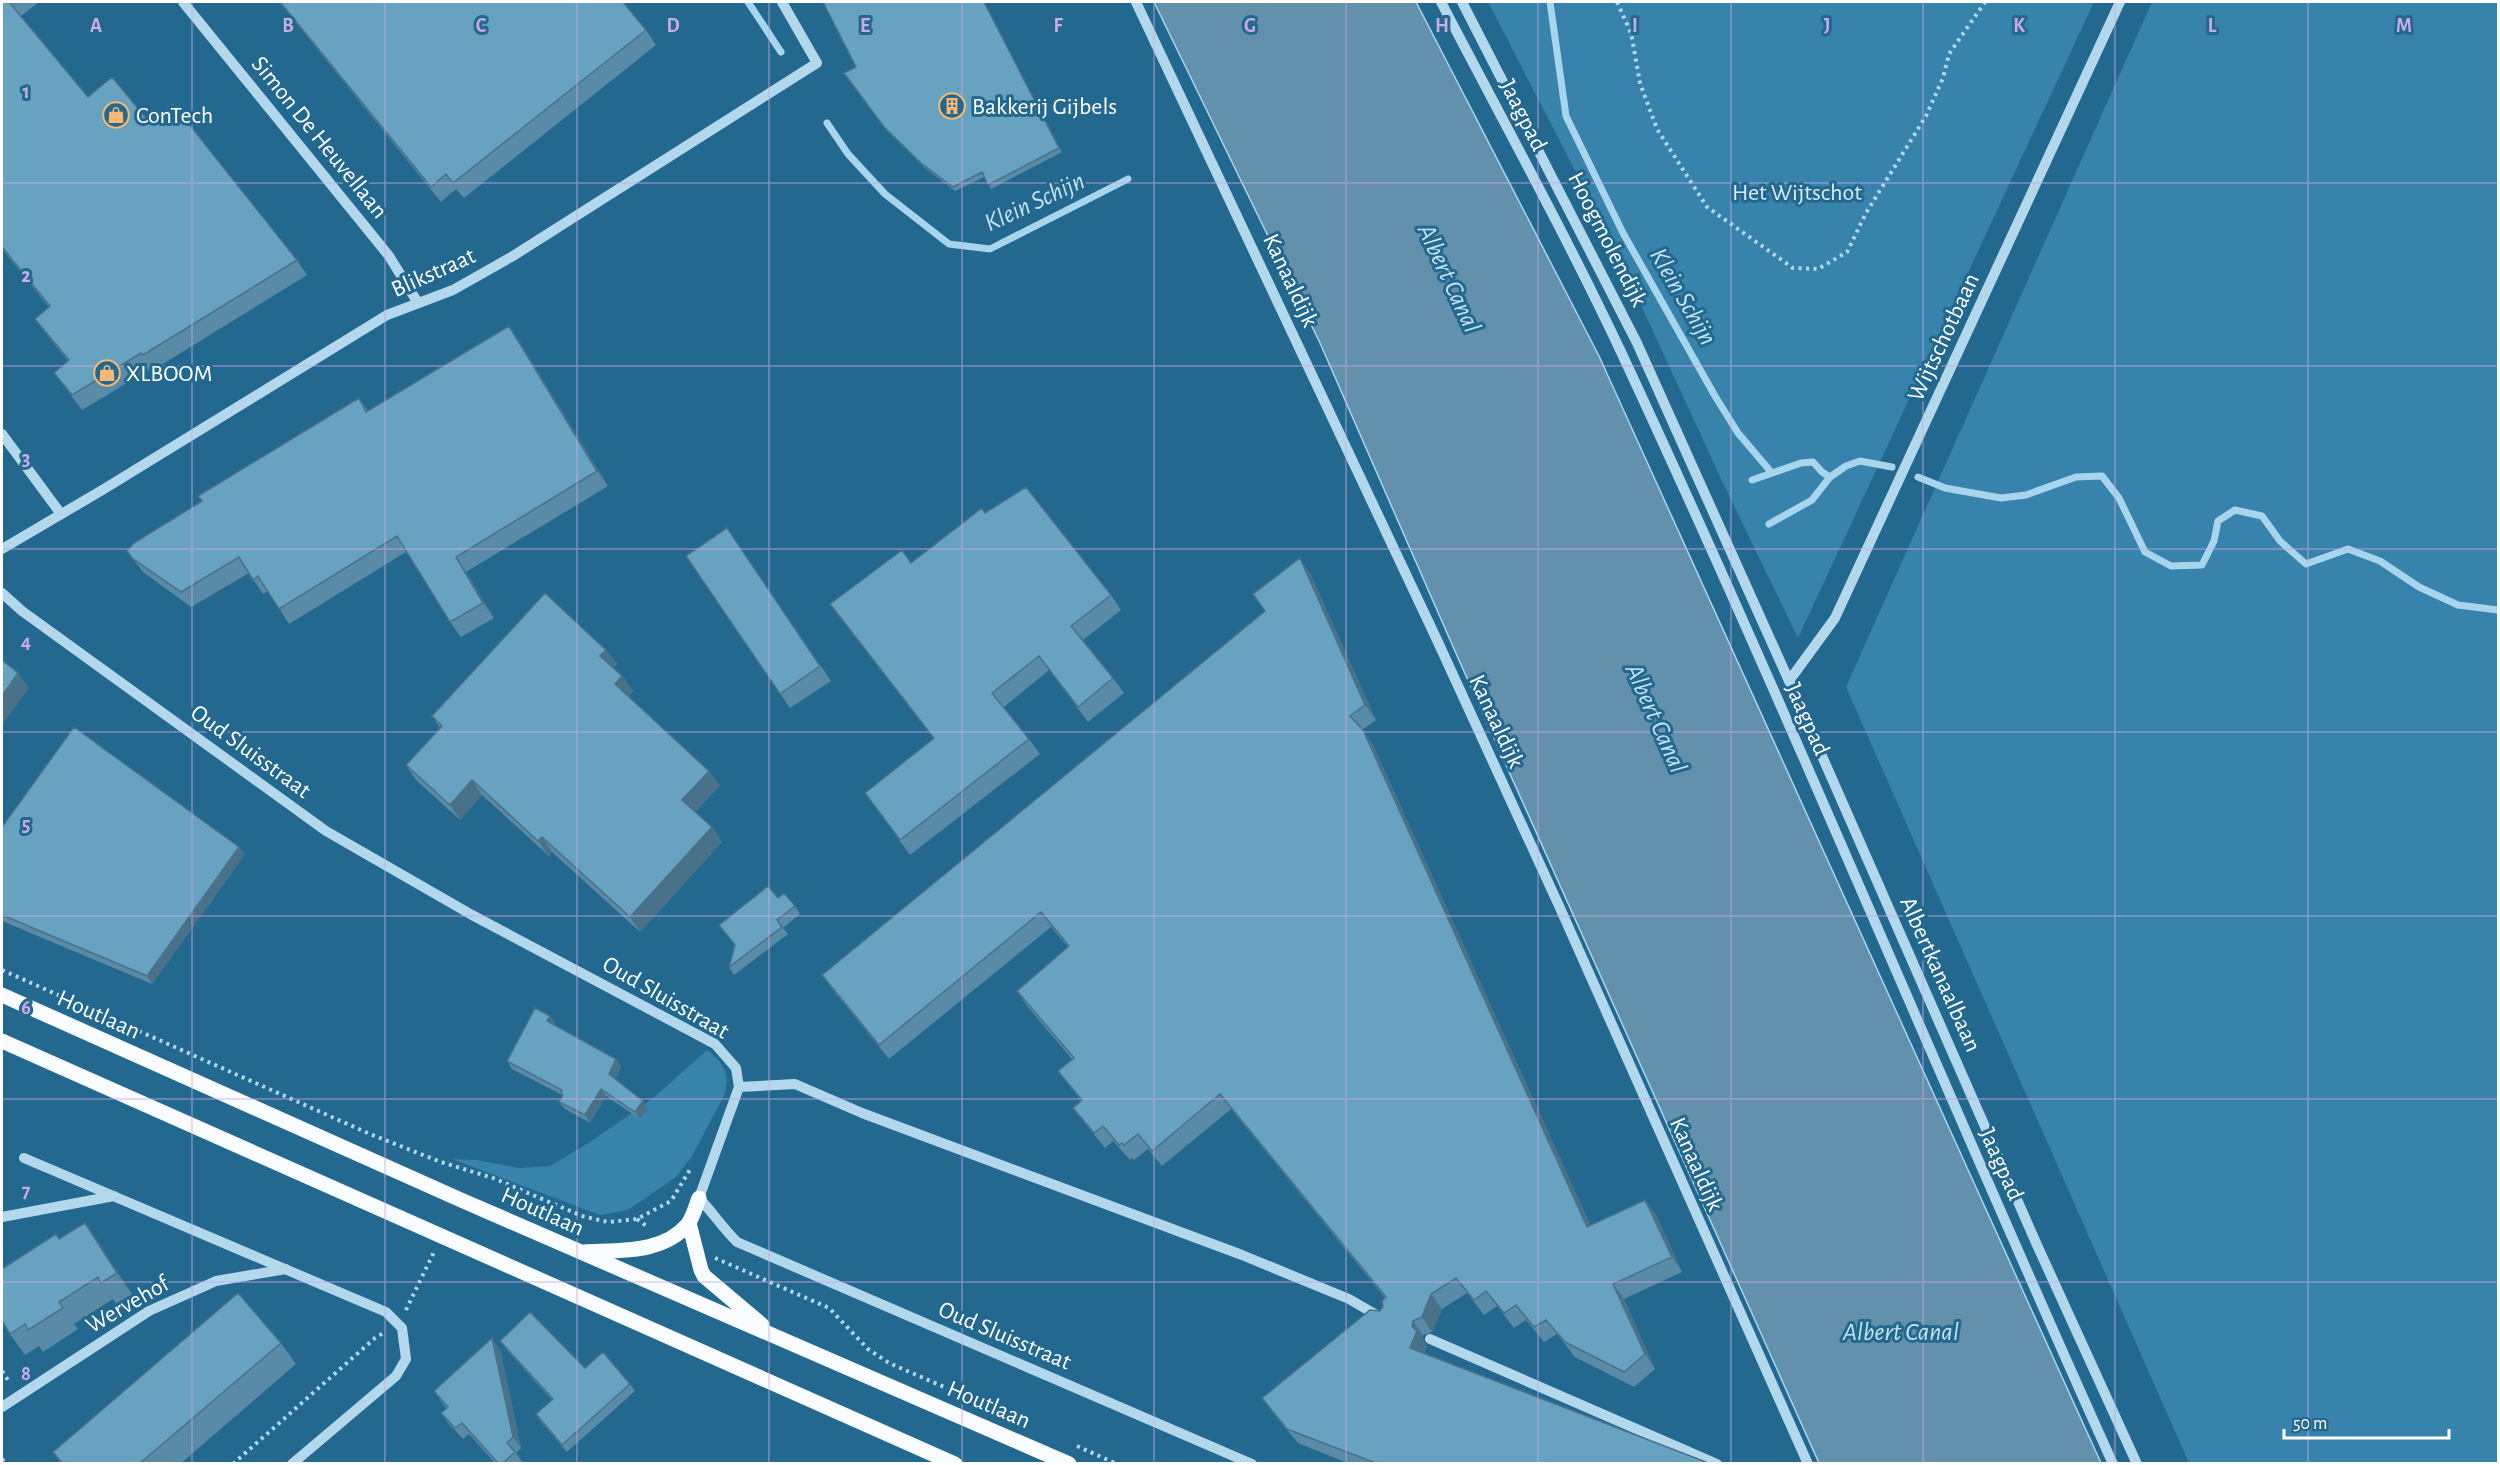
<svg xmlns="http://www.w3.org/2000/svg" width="2500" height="1465" viewBox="0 0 2500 1465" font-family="'Alegreya Sans',sans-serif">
<rect width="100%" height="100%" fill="#23688e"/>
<path fill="#3783ab" d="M1488 2H2094L1798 638 1722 481 1610 238Z
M2152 2H2498V1463H2189L1846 687Z
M707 1050C724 1063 731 1074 724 1096L692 1156 676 1177 628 1210 600 1215 452 1159 476 1160 519 1168 550 1166 590 1142 652 1099Z"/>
<path fill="#6391ab" stroke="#a7d5ed" stroke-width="1.5" d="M1154 2H1416L1599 356 2101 1463H1819L1458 658 1320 343Z"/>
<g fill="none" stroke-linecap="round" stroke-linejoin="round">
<path stroke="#a7d5ed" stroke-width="7" d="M748 2 781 52
M1550 2 1566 116 1623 233 1715 396 1738 433 1772 473
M827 123 848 154 885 194 949 244 990 249 1128 179
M1918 477 1945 488 2001 498 2026 495 2076 477 2102 476 2119 498 2145 552 2171 566 2202 565 2214 541 2218 521 2235 510 2262 516 2280 541 2306 564 2348 549 2380 561 2419 587 2458 605 2498 610
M1752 480 1801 463 1813 462 1822 472 1830 477
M1769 524 1812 500 1830 477 1846 466 1860 461 1892 467"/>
<path stroke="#b3d8ec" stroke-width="4" stroke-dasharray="3 4.5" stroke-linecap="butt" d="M1617 2 1631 33 1640 83 1657 129 1707 207 1793 268 1818 269 1847 252 1866 213 1926 116 1943 78 1949 54 1985 2
M2 970 370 1134 441 1162 493 1178 582 1216 608 1222 637 1219 671 1201 691 1168
M637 1219 649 1228
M715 1258 829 1308 868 1349 889 1363 990 1407
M406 1310 434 1252
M2 1371 10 1383
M1077 1446 1117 1464
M2 1459 6 1464
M233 1464 375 1338 385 1332"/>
<path stroke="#b3d8ec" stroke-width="10" d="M183 2 389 256 418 303
M1136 2 1437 640 1560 908 1808 1464
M1441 2C1502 119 1566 235 1622 354 1793 721 1946 1095 2113 1464
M1462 2 1637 343 1789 681 2037 1245 2137 1464
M2 434 61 514
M2 549 104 489 387 315 453 290 513 256 817 63 782 2
M2 593 22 611 326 831 472 915 715 1044 736 1068 739 1087 699 1198C713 1213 723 1228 737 1242L1252 1464
M1789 681 1835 618 2120 2
M739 1087 795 1084 862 1113 1242 1255 1349 1299 1380 1317
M24 1158 386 1312 402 1328 406 1359 396 1376 292 1464
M2 1217 114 1196
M1430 1339 1717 1464
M2 1407 149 1311 216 1281 286 1269"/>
<path stroke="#f8fcff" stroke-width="15" d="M2 995 461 1200 1069 1464
M2 1041 955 1464
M689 1223 701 1270 704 1276 762 1325
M584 1252C619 1250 663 1254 688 1224 693 1217 696 1206 699 1198"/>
</g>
<path fill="#598ba6" d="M2 2H39L21 16 88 97 150 123 297 260 307 275 153 370 152 368 82 410 54 373 68 361 46 334 35 319 49 307 2 249Z
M279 2H623L646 30 656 45 464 198 456 189 441 202Z
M823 2H984L1062 152 991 189 984 177 955 191 924 167 887 131 844 73 856 67Z
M519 341 608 486 466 572 494 618 461 637 450 622 406 552 289 624 268 591 263 594 249 573 191 607 143 572 127 551 359 398 368 411Z
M985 513 1111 595 1121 610 1083 640 1113 678 1124 693 1088 722 1049 670 1004 707 1029 739 1040 754 910 855 865 793 934 739 841 619 830 604 911 563Z
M727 528 831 681 790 708 686 556Z
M1310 573 1376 720 1362 730 1373 745 1590 1225 1645 1200 1656 1215 1682 1272 1624 1299 1655 1369 1634 1387 1575 1357 1557 1334 1544 1342 1526 1320 1514 1328 1497 1306 1484 1315 1467 1293 1442 1309 1432 1332 1423 1335V1340L1427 1346 1424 1353 1706 1464H1350L1298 1443 1273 1413 1262 1398 1380 1311 1383 1306 1385 1298 1231 1109 1162 1166 1148 1149 1134 1160 1132 1158 1130 1160 1113 1141 1105 1148 1084 1122 1073 1108 1081 1101 1058 1071 1072 1059 1027 1006 1017 991 1068 947 1051 927 889 1059 832 989 822 975 1265 611Z
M606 650 617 664 613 668 622 676 633 691 628 696 720 785 695 812 712 827 722 842 640 932 552 852 549 856 482 795 460 820 416 780 406 765 440 728 432 716Z
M2 827 239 847 245 854 152 984 2 921Z
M778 898 795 906 800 914 783 928 788 934 734 975 729 967Z
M550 1016 555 1023 554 1025 616 1059 621 1067 615 1079 648 1109 640 1119 606 1096 590 1123 565 1109 559 1102 563 1096 562 1095 512 1069 507 1061Z
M85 1223 132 1294 116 1304 113 1299 74 1324 78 1329 43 1352 39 1346 25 1355 10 1334 59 1239Z
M500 1341 630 1384 635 1391 567 1452 541 1422 536 1414 552 1400 505 1348Z
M281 1343 296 1364 180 1464H61L53 1452Z
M500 1349 521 1448 516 1453 523 1463 522 1464H496L469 1434 463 1439 449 1424 441 1413 446 1408 434 1391Z"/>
<path fill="#497187" d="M984 2 1062 152 1059 148Z
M509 326 519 341 608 486 597 471Z
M456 557 466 572 494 618 483 603Z
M1300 558 1310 573 1376 720 1365 705Z
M606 650 617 664 611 671 600 656Z
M18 673 29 688 2 725V696Z
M622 676 633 691 625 699 615 684Z
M1363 730 1373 745 1598 1241 1587 1227Z
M709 771 720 785 692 815 682 800Z
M472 780 482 795 460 820 450 805Z
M712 827 722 842 640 932 630 917Z
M542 837 552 852 549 856 538 841Z
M239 847 245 854 152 984 147 976Z
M550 1016 555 1023 552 1029 547 1021Z
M616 1059 621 1067 614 1081 609 1074Z
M601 1089 606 1096 590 1123 585 1115Z
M643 1101 648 1109 640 1119 635 1112Z
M1645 1200 1656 1215 1682 1272 1672 1257Z
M85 1223 100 1244 132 1294 117 1273Z
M1613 1284 1624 1299 1655 1369 1645 1354Z
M1431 1294 1442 1309 1432 1332 1422 1317Z
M1413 1321 1423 1335V1340L1427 1346 1421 1363 1410 1348Z
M492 1338 500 1349 521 1448 513 1437Z"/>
<path fill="#68a2c1" stroke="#497187" stroke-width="1.5" d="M2 2H10H9L88 97 112 77 150 123 173 104 297 260 143 355 141 353 72 395 54 373 69 360 35 319 50 306 2 247Z
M280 2H623L646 30 453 183 446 174 431 187Z
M823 2H984L1059 148 988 185 982 172 953 187 921 163 884 127 844 73 856 67Z
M509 326 597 471 456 557 483 603 450 622 397 536 279 609 258 576 253 580 239 557 181 592 132 558 127 551 134 543 202 501 198 496 359 398 366 412Z
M1026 487 1111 595 1071 626 1113 678 1078 707 1039 656 992 693 1029 739 900 840 865 793 934 738 830 604 902 550 911 563 982 508 985 513Z
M727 528 820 666 780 694 686 556Z
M1300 558 1365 705 1350 716 1363 730 1587 1227 1645 1200 1672 1257 1613 1284 1645 1354 1624 1372 1565 1342 1546 1320 1534 1327 1516 1305 1504 1313 1486 1291 1474 1300 1456 1278 1431 1294 1422 1317 1413 1321 1412 1326 1417 1331 1410 1348 1706 1462V1464H1378L1287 1429 1262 1398 1370 1310 1380 1311 1383 1306 1382 1301 1386 1297 1220 1094 1152 1151 1138 1134 1124 1145 1122 1143 1119 1145 1103 1126 1094 1133 1073 1108 1082 1100 1058 1071 1074 1058 1017 991 1069 946 1041 912 879 1045 822 975 1265 611 1253 594Z
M545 593 606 650 600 656 622 676 615 684 709 771 682 800 712 827 630 917 542 837 538 841 472 780 450 805 406 765 442 726 432 716Z
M2 660 18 673 2 696Z
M74 727 239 847 147 976 2 915V827Z
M768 886 778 898 784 893 795 906 777 920 782 927 729 967 735 945 719 925Z
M535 1008 550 1016 547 1021 616 1059 609 1074 643 1101 635 1112 601 1089 585 1115 559 1102 563 1095 561 1093 562 1090 507 1061Z
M85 1223 117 1273 101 1283 98 1277 59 1302 63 1308 28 1330 25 1324 10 1334 2 1321V1269L56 1234 59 1239Z
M238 1293 281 1343 139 1464H63L53 1452Z
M530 1312 585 1368 603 1352 630 1384 562 1445 536 1414 553 1399 500 1341Z
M492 1338 513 1437 507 1443 515 1452 502 1464H499L462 1423 455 1428 441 1413 448 1407 434 1391Z"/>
<path fill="none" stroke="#caabe5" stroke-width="1.5" stroke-opacity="0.55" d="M192 2V1464M385 2V1464M577 2V1464M769 2V1464M962 2V1464M1154 2V1464M1346 2V1464M1538 2V1464M1731 2V1464M1923 2V1464M2115 2V1464M2308 2V1464M2 183H2498M2 366H2498M2 549H2498M2 732H2498M2 916H2498M2 1099H2498M2 1282H2498"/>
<defs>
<g id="building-ring" transform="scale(1.35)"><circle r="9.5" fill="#23688e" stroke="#f7b775" stroke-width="1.5"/><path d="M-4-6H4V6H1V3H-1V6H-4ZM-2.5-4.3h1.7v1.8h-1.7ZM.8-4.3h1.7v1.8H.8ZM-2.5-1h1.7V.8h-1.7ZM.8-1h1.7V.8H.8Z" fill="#f7b775"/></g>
<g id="shop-ring" transform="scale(1.35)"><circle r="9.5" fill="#23688e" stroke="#f7b775" stroke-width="1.5"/><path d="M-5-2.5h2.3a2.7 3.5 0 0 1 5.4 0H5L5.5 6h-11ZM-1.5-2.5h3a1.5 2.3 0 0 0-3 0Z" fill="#f7b775"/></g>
</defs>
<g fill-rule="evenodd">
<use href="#building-ring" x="952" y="106"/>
<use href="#shop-ring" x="116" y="115"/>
<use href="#shop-ring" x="107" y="373"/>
</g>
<g text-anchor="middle" stroke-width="6" stroke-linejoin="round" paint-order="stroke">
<g font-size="24" fill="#fff" stroke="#23688e" text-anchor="start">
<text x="972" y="114">Bakkerij Gijbels</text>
<text x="136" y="123">ConTech</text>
<text x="126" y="381">XLBOOM</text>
</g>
<g font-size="24" fill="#fff" stroke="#23688e">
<text transform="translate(1524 115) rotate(63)" y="8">Jaagpad</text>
<text transform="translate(320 137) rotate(51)" y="8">Simon De Heuvellaan</text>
<text transform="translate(1608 239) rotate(63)" y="8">Hoogmolendijk</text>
<text transform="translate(433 272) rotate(-24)" y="8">Blikstraat</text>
<text transform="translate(1291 280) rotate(65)" y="8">Kanaaldijk</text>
<text transform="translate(1943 337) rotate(-65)" y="8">Wijtschotbaan</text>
<text transform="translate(1808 719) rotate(66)" y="8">Jaagpad</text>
<text transform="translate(1497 721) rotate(65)" y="8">Kanaaldijk</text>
<text transform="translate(251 751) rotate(36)" y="8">Oud Sluisstraat</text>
<text transform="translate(1941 974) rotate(66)" y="8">Albertkanaalbaan</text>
<text transform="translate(666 997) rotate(30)" y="8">Oud Sluisstraat</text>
<text transform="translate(99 1014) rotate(24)" y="8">Houtlaan</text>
<text transform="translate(1697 1164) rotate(66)" y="8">Kanaaldijk</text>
<text transform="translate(2002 1164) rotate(66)" y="8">Jaagpad</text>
<text transform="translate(543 1211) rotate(24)" y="8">Houtlaan</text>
<text transform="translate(127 1304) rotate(-30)" y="8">Wervehof</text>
<text transform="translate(1005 1335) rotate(23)" y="8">Oud Sluisstraat</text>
<text transform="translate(989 1404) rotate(23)" y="8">Houtlaan</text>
</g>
<g font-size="24" fill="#d8edf9" stroke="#23688e">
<text x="1797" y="200">Het Wijtschot</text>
</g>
<g font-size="26" font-style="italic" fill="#c5e4f4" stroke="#23688e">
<text transform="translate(1034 201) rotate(-25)" y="9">Klein Schijn</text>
<text transform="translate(1450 278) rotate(65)" y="9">Albert Canal</text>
<text transform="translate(1684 296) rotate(60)" y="9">Klein Schijn</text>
<text transform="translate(1657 718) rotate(66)" y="9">Albert Canal</text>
<text x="1901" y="1340">Albert Canal</text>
</g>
</g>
<g font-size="20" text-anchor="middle" font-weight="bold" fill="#caabe5" stroke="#23688e" stroke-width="6" stroke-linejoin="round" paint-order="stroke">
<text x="96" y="32">A</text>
<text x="288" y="32">B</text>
<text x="481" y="32">C</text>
<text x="673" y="32">D</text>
<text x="865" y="32">E</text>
<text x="1058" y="32">F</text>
<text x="1250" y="32">G</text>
<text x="1442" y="32">H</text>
<text x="1635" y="32">I</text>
<text x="1827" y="32">J</text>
<text x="2019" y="32">K</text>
<text x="2212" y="32">L</text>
<text x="2404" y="32">M</text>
<text x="26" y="98">1</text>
<text x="26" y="282">2</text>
<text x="26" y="465">3</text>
<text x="26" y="648">4</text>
<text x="26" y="831">5</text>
<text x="26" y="1014">6</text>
<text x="26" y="1197">7</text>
<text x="26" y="1380">8</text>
</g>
<rect width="2500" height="1465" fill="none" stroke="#ffffff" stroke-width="6"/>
<path d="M2284 1429v9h165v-9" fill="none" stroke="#ffffff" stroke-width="3"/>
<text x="2293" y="1429" font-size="18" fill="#ffffff" stroke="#23688e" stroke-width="4.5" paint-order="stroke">50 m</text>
</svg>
